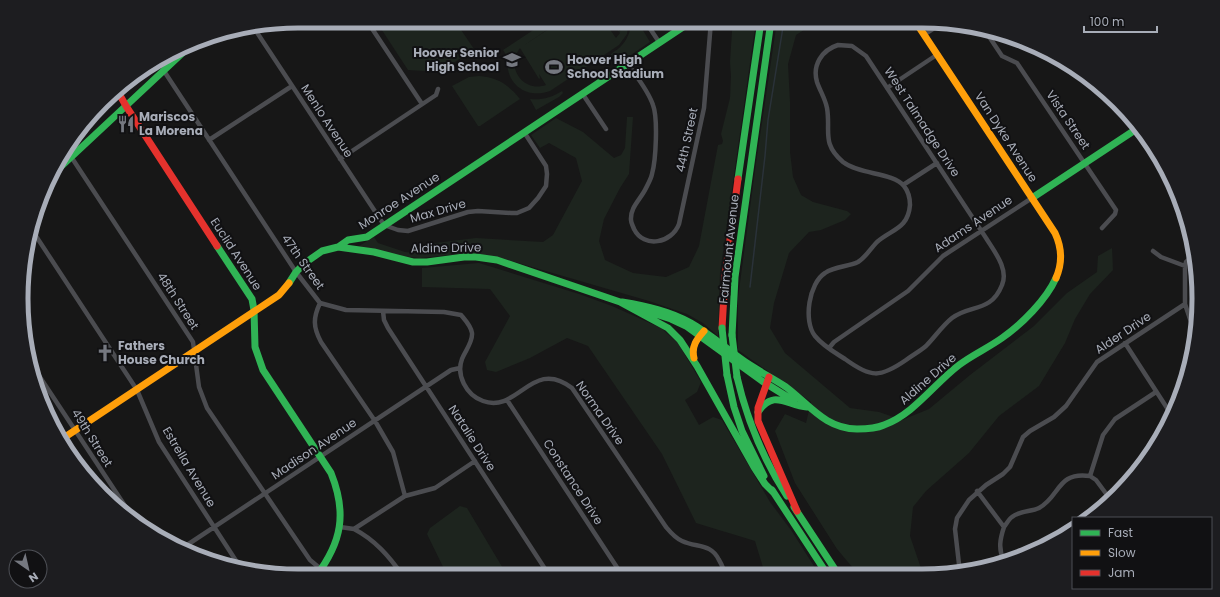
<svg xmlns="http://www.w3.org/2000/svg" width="1220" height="597" viewBox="0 0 1220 597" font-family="Poppins,sans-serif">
<rect width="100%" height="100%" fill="#171717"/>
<path fill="#1d241e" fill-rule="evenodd" d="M376 21H455L474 49 440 72 408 70Z
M547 21H560L523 46 561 21H604L616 38 620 33 611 21H612L620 32 622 21H629L627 34 619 45 550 91C525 100 503 82 508 55L507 56 503 50ZM520 48 539 79 540 78 539 74 546 85C523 93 505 67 520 48Z
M735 21H756L720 273 718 336 703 323 687 314 649 301 498 257 469 253 420 258 400 256 359 246 374 237 378 243 405 252 415 253 435 243 476 238 543 242 553 235 582 181 576 158 549 143 540 148 531 135 556 118 583 132 614 158 621 155 625 148 627 117H633L629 174 620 188 604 219 599 241 605 260 633 273 666 277 689 267 699 246 718 145 722 144 723 141 721 134 730 98 731 76 730 62 732 31Z
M777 21H818L796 35 788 64 790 102V152L793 177 801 195 813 202 847 211 851 214 845 220 821 230 809 232 789 253 774 303 770 328 785 353 850 408 879 412 902 420 929 409 970 375 1034 326 1067 293 1097 272 1098 256 1112 248 1113 270 1090 294 1075 319 1065 343 1039 386 999 416 969 453 926 491 913 507 910 536 923 574H858L837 549 795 483 775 431 785 414 806 423 811 402 738 350V298L756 163Z
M638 22 650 42 616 65 610 56C612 52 614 52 618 49 625 43 629 36 631 26Z
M479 76C497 77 509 85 520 99L480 126H478L452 86 469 77Z
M562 91 563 93 559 97 536 110 530 99C542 100 551 98 562 91Z
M479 263 579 294 612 306 661 328 678 343 701 382 697 392 685 400 699 425 713 417 722 420 770 502 791 530 819 574H765L755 541 696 523 662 454 588 346 567 338 530 358 496 372 487 370 485 362 510 316 490 289 422 287V268Z
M460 506 467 508 507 575H447L427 534 430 528Z"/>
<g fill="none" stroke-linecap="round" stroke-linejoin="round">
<path stroke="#2a3239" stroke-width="1.5" d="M750 287 765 156 768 120 783 27"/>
<path stroke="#4b4c50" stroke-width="4.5" d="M367 21 422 104
M645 21 659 42
M254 28 384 225 398 230 408 231 468 212 478 211 511 213H517L529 208 538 198 546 186 547 174 546 166 524 132
M984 29 1002 56 1017 63 1116 210 1115 214 1102 228
M925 34 942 23
M838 45 852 46 866 56 986 238C994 251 1009 269 1002 285 991 313 970 304 952 318 942 326 935 337 926 346 920 351 913 355 906 360 880 378 871 378 845 359 834 352 823 346 815 336 803 321 809 283 825 273 835 266 848 267 858 262 866 257 871 248 877 242 892 229 908 229 910 205 910 199 908 191 904 186 892 172 860 175 843 162 821 143 831 131 827 108 825 98 820 91 817 82 812 65 822 50 838 45Z
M627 63C636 76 648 90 653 105 658 118 656 160 652 174 651 179 648 184 646 188 641 199 630 207 631 220 631 223 633 226 634 229 644 249 672 243 679 224L704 108 711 21
M164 71 296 272 320 303
M887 88 938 54
M582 93 606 129
M209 140 292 86
M66 149 193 342 199 387 207 408 310 560 322 570
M340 159 436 95 438 89
M903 185 937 163
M32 230 137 390 159 442 242 570
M1153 251 1161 257 1185 266
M320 303 346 310 444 312 461 315C466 321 471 326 472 333 473 342 465 351 462 359 456 375 466 395 483 401 518 414 532 357 572 388L666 527C671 533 675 538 682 541 697 548 711 543 719 560 722 565 724 569 724 574
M320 303C313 318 313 327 321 342L375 421 393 452 405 496
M1185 304 1190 319 1196 330
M383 311 384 320 388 328 549 575
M1125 343 1167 408 1169 418 1168 422
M829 348 834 342 908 291 943 256 1032 198
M32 365 135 521
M507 400 622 575
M1090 476 1096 480 1110 499
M977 491 1004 527C1000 539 998 549 1004 561
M340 527 354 529 405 496 435 488 475 461
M1004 527C1007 523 1009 519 1012 517 1020 510 1031 512 1039 508 1060 497 1057 471 1090 476L1103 435 1115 419 1156 392
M354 529C375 540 389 556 403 576
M181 549 451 370 460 368
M960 573 955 529 957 518 969 500 986 485 1003 474 1010 467 1023 437 1030 431 1054 417 1066 406 1097 362 1185 304V266L1186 262 1195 254"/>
<path stroke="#30b455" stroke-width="7" d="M53 174 190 46
M738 179 761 21
M1032 198 1138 128
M217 246 252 299 254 310 255 347 263 370 331 473C347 513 342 542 316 576
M338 247 374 252 413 262H427L464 257H476L497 260 626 304
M289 283 296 272 305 263 322 251 338 247 348 240 367 237 692 21
M620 302 668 328 680 340 697 366 754 467 765 484 774 493
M622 302C646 306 670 311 691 323 712 335 730 352 750 365 762 373 774 379 786 387 809 404 825 429 857 429 866 429 875 429 884 425 914 414 934 384 959 365 972 355 988 348 1002 338 1022 324 1046 300 1056 278
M637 308 671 319 686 326 762 381 794 401
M732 335 735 277 771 21
M727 375 734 407 742 431 764 476
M737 377C747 420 763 459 787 496
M758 412C774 389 786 405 807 407
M772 490 827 574
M794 507 838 574"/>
<path stroke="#ff9f0a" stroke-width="7" d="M915 21 1055 233C1062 248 1063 262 1056 278
M694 358C691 346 697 339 704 331
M62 439 279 295 289 283"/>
<path stroke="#e5322d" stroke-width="7" d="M117 90 126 106 217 246
M722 328 725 277 738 179
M769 377 758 408V421L797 511"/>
<path stroke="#30b455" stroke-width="7" d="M722 328 727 375
M732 335 737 377"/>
</g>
<defs>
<g id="school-bare" transform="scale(1.38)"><path d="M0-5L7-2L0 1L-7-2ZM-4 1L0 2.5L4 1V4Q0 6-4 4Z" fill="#757880" stroke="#111113" stroke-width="2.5" paint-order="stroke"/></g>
<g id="stadium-bare" transform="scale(1.38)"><path d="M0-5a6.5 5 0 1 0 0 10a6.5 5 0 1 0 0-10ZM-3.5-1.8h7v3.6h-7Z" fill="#757880" stroke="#111113" stroke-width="2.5" paint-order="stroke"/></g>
<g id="restaurant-bare" transform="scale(1.38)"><path d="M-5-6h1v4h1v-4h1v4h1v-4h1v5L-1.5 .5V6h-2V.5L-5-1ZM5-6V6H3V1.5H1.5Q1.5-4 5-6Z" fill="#757880" stroke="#111113" stroke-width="2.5" paint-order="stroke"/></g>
<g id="church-bare" transform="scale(1.38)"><path d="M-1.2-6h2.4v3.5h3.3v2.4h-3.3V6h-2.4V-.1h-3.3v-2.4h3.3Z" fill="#757880" stroke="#111113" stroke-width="2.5" paint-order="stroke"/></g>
</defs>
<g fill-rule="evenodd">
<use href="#school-bare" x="512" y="60"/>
<use href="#stadium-bare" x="554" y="67"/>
<use href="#restaurant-bare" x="126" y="124"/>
<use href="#church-bare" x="105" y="353"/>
</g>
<g text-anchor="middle" stroke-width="4" stroke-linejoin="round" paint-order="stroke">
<g font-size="12" font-weight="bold" fill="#a8adb8" stroke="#111113" text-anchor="start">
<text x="499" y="57" text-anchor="end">Hoover Senior<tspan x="499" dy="14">High School</tspan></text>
<text x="567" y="64">Hoover High<tspan x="567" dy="14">School Stadium</tspan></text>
<text x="139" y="121">Mariscos<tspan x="139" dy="14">La Morena</tspan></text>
<text x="118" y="350">Fathers<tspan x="118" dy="14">House Church</tspan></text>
</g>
<g font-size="12" fill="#a8adb8" stroke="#111113">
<text transform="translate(1068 120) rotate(56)" y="4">Vista Street</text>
<text transform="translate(327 121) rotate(57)" y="4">Menlo Avenue</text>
<text transform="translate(922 122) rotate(57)" y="4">West Talmadge Drive</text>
<text transform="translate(1006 137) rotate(57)" y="4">Van Dyke Avenue</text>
<text transform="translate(687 140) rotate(-78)" y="4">44th Street</text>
<text transform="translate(399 201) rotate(-33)" y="4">Monroe Avenue</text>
<text transform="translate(438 211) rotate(-16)" y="4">Max Drive</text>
<text transform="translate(973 224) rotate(-34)" y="4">Adams Avenue</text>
<text transform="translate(446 248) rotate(-1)" y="4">Aldine Drive</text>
<text transform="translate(729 249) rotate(-84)" y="4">Fairmount Avenue</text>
<text transform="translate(236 254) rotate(57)" y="4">Euclid Avenue</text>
<text transform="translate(303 262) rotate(55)" y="4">47th Street</text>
<text transform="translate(178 301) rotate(57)" y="4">48th Street</text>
<text transform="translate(1123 333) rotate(-34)" y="4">Alder Drive</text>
<text transform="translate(928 379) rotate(-41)" y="4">Aldine Drive</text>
<text transform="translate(600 413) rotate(55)" y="4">Norma Drive</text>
<text transform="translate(92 438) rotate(58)" y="4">49th Street</text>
<text transform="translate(472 438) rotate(57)" y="4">Natalie Drive</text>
<text transform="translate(314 449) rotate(-34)" y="4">Madison Avenue</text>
<text transform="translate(189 467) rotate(59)" y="4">Estrella Avenue</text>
<text transform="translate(573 482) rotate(57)" y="4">Constance Drive</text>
</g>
</g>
<path d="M0 0H1220V597H0ZM298 28H922A270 270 0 0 1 1192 298V299A270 270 0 0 1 922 569H298A270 270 0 0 1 28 299V298A270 270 0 0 1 298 28Z" fill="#1d1d20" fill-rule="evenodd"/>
<path fill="none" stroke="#a8adb8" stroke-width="5" d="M298 28H922A270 270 0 0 1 1192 298V299A270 270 0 0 1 922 569H298A270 270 0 0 1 28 299V298A270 270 0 0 1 298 28Z"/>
<rect x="1072" y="517" width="140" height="72" fill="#111113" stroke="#4d4f55"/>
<rect x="1080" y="530" width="20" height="6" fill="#30b455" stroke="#4d4f55"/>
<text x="1108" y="537" font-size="12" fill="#a8adb8">Fast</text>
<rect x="1080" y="550" width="20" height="6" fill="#ff9f0a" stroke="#4d4f55"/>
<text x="1108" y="557" font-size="12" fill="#a8adb8">Slow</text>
<rect x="1080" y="570" width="20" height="6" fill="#e5322d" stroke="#4d4f55"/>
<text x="1108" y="577" font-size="12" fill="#a8adb8">Jam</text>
<g transform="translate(28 569) rotate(146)"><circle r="19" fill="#111113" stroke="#4d4f55"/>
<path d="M0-3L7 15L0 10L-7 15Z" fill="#757880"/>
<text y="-6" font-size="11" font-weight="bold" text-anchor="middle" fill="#a8adb8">N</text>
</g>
<path d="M1084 26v6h73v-6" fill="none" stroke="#a8adb8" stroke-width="2"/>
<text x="1090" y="26" font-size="12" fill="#a8adb8" stroke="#111113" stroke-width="3" paint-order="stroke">100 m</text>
</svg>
